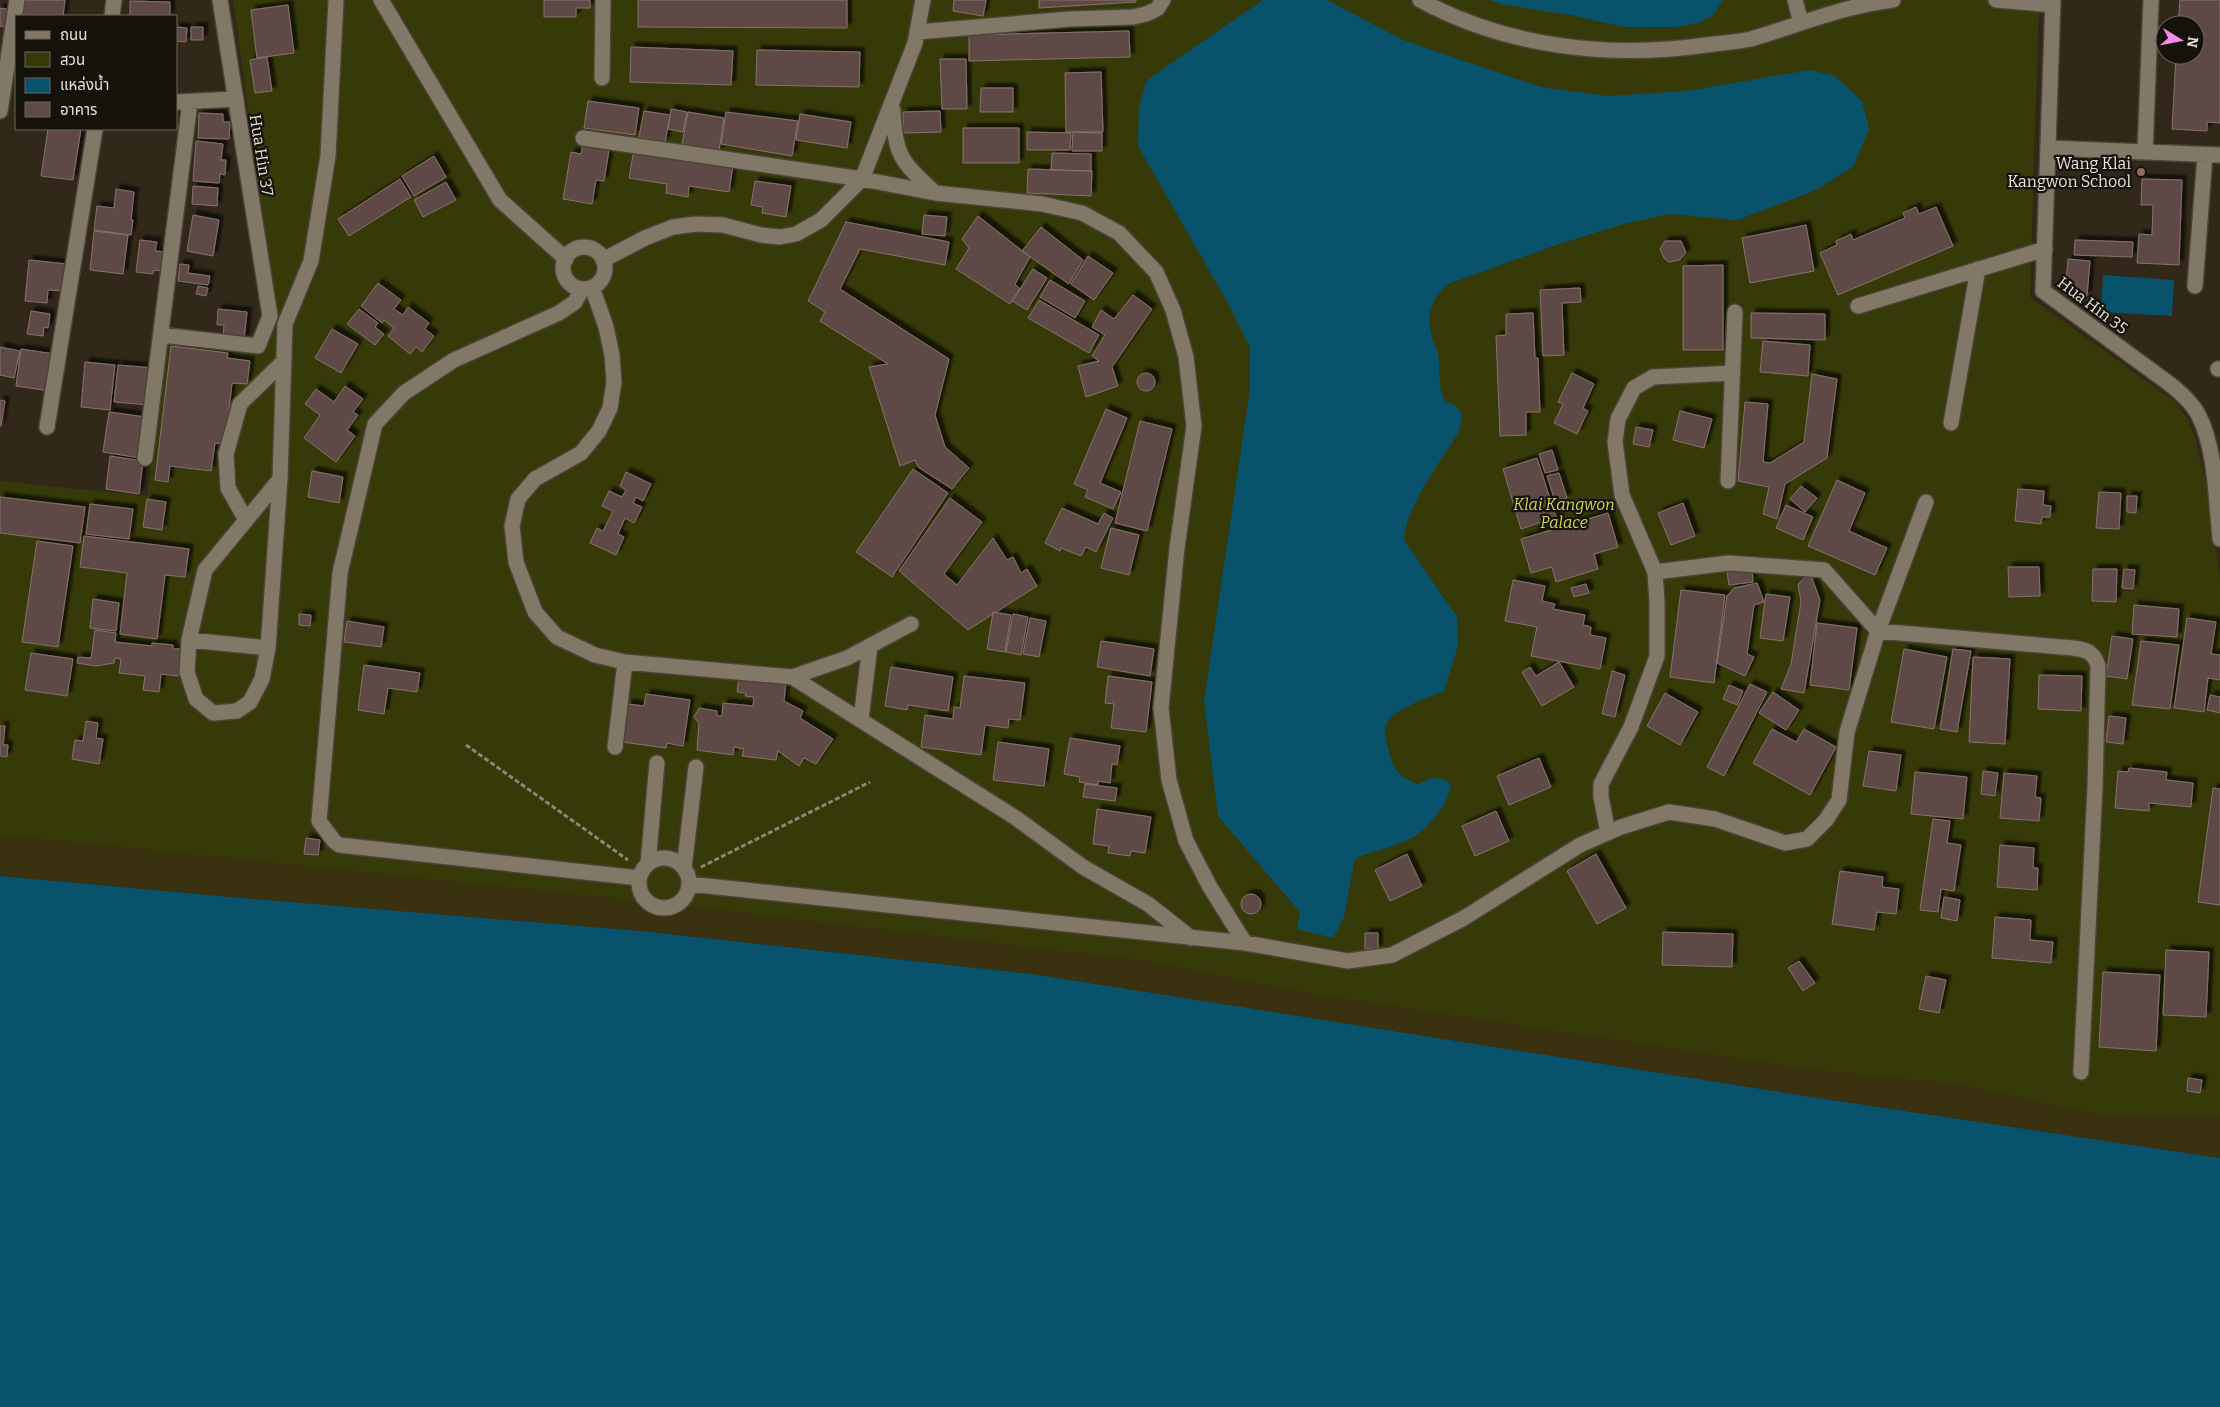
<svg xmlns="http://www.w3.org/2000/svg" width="2220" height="1407" viewBox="0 0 2220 1407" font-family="Bitter,'Noto Sans Thai',serif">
<defs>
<filter id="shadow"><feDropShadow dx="4.5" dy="-4.5" stdDeviation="1" flood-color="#0009"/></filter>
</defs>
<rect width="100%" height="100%" fill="#31281a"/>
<path fill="#363908" d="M233 0H2039L2030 297 2174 401 2188 419 2196 442 2207 488 2220 577V1117L2101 1116 1960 1085 1809 1070 1302 993 1148 962 689 907C666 917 654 919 635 901L0 835V481L147 496 166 341 265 354 277 315Z"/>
<path fill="#393110" d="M0 835 635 901C654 919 666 917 689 907L1148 962 1302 993 1809 1070 1960 1085 2101 1116 2220 1117V1158L1818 1098 1032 974 641 931 253 899 0 876Z"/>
<path fill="#09526b" d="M1263 0H1327L1403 40 1541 87 1608 96 1687 91 1810 70 1835 76 1862 101 1869 129 1853 167 1814 191 1737 220 1669 214 1620 225 1556 245 1448 284C1433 298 1426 312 1431 333 1433 342 1438 350 1439 359 1440 375 1438 387 1445 401 1464 409 1464 414 1458 433 1441 462 1405 507 1404 540L1457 617 1458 646 1444 691C1430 697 1390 710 1386 725 1383 735 1388 746 1390 756 1394 771 1402 779 1418 784L1433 778 1445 779 1451 785C1448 805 1428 830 1410 839 1393 847 1372 852 1355 858L1344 917 1333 938 1297 929 1300 912 1218 816 1204 701 1250 389V347L1229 305 1138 146 1139 107 1147 80Z
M1490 0H1723L1713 15 1699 23 1677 27H1624L1570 15 1501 4Z
M2103 275 2174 280 2172 316 2101 312Z
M0 876 253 899 641 931 1032 974 1818 1098 2220 1158V1407H0Z"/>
<path fill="#5e4a46" stroke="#86726d" filter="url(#shadow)" d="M22 0H65L63 16H20Z
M544 0H590V8H576V17H544Z
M638 0H847V28L638 27Z
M954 0H986L983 16 953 11Z
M1039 0H1136V2L1039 8Z
M2180 0H2220V123L2207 122V131L2172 129 2176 55H2195V25H2178Z
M130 1 170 2V16H130Z
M288 5 294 53 257 58 251 10Z
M0 8 11 10 8 28 0 26Z
M176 27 187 28 186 42 176 41Z
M191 27H203V40H191Z
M1129 31 1130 57 969 61V35Z
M631 47 733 51 731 85 630 82Z
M757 50 860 52 859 87 756 85Z
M267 57 272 91 255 93 250 60Z
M940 59H966L967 109H942Z
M1101 72 1103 132H1066L1065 73Z
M981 88H1013V112H980Z
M588 101 639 108 635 135 584 128Z
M671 109 687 112 683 132 668 129Z
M644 111 670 115 665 142 639 137Z
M940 111 941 132 903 133V112Z
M688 112 724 118 719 151 682 144Z
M726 112 798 121 792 156 721 144Z
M199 113 223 114V122H230L229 139 198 138Z
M800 114 851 122 847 148 796 140Z
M963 128H1019V163H963Z
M48 129H81L73 180 41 176Z
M1027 132 1071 133 1070 150H1027Z
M1073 132 1102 133V151H1072Z
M584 140 610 144 604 181 596 180 592 204 563 199 571 152 581 154Z
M196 141 223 144 221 160H226L225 175 220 174 219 183 193 181Z
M634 149 733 165 729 192 689 186 688 197 666 193 667 184 629 178Z
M1052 153 1091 154V171L1051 170Z
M434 156 446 177 414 196 402 176Z
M1028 169 1092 171 1091 196 1027 193Z
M400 179 411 197 349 236 338 219Z
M2142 179 2182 180 2179 265 2137 263 2139 234 2152 235 2153 205H2141Z
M755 181 791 186 786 217 762 213 763 207 751 205Z
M446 182 456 200 423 217 414 200Z
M193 186 218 188 217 206 192 204Z
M116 189 134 192 131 220H133L131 235 94 230 97 206 114 208Z
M1916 207 1919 214 1936 207 1953 246 1838 295 1820 253 1837 245 1836 241 1851 234 1853 240 1905 218 1903 213Z
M193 215 219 220 213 256 187 251Z
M924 215 947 217 945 236 922 234Z
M978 216 1030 257 1015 284 1020 289 1010 304 956 269 969 248 962 239Z
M846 222 949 242 945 265 860 249 840 289 949 359 935 415 945 447 969 468 952 489 918 467 915 460 900 466 869 367 888 364 820 321 825 312 808 301Z
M1806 225 1814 271 1750 283 1742 238Z
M1041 227 1083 260 1069 284 1022 251Z
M94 231 128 235 123 274 90 270Z
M140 240 157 242 155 251 167 252 164 271 154 270 153 274 136 272Z
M2075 240 2133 242 2132 257 2074 255Z
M1665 241H1681L1686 253 1679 260 1669 262 1664 258 1660 249Z
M1088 256 1113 273 1094 300 1071 284Z
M2068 259 2090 261 2087 296 2065 294Z
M29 260 67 264 65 291 48 290 47 303 25 301Z
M180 264 189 265 188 273 210 276 208 285 178 281Z
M1723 265V350H1683V266Z
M1033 269 1047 278 1027 310 1012 301Z
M1050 280 1085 301 1075 318 1040 297Z
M378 283 401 300 394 309 403 315 408 307 429 323 425 329 434 336 422 352 416 347 410 354 388 336 394 328 384 320 382 323 361 306Z
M198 286 208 288 206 296 196 294Z
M1580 288 1581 302 1562 303 1564 355 1543 356 1540 290Z
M1133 295 1152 309 1112 367 1118 386 1086 397 1078 366 1099 361 1092 356 1105 335 1092 327 1101 310 1114 319Z
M1039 300 1099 335 1089 353 1028 318Z
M218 309 247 312 244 340 223 339 224 325H217Z
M359 309 378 323 375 327 384 334 375 345 347 324Z
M31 311 50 314 48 328 44 327 43 336 27 334Z
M1533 313 1535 358H1538L1540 412H1526V435L1500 436 1496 336 1506 335V314Z
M1751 313 1825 314V340L1751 338Z
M332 329 358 344 341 373 315 358Z
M1763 341 1810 345 1808 376 1760 372Z
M171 346 228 353 227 358 250 361 247 384 232 383 225 444 215 443 211 471 170 466 168 482 155 480Z
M0 347 20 351 14 378 0 375Z
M21 349 54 354 49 391 16 386Z
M85 362 115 365 110 410 81 407Z
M118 365 154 368 149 405 114 402Z
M1137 382a9 9 0 1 1 18 0a9 9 0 1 1-18 0Z
M1572 373 1594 384 1583 408 1588 411 1577 434 1554 423 1563 404 1558 402Z
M1812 374 1837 379 1827 458 1785 484 1777 519 1763 514 1769 487 1738 481 1745 402 1768 404 1763 462 1770 463 1804 442Z
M345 386 363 399 353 412 358 415 347 430 355 436 336 462 304 438 320 415 305 404 316 389 334 402Z
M0 400 5 401 1 426H0Z
M1106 409 1127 418 1100 483 1121 492 1113 509 1085 497 1088 490 1074 484Z
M1680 411 1712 419 1704 448 1673 440Z
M109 412 146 417 140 458 103 452Z
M1140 421 1172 429 1147 531 1115 523Z
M1636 427 1653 430 1649 447 1633 444Z
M1552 450 1558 470 1545 473 1539 454Z
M110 456 143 461 139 494 106 489Z
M1537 458 1556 517 1521 529 1503 469Z
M913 469 948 493 892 577 856 552Z
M312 471 343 477 339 503 308 497Z
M626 472 651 484 643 501 636 497 633 503 642 507 634 523 625 518 618 534 624 537 616 555 590 543 597 528 603 531 613 511 602 506 609 491 622 497 626 490 620 486Z
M1559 473 1567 498 1555 501 1547 476Z
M1837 480 1865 493 1849 531 1887 548 1875 575 1808 546Z
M1801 486 1817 498 1805 512 1790 499Z
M2018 489 2044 491 2043 505 2051 506 2050 517H2042L2041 524 2015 521Z
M2099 492 2121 493 2119 529 2096 528Z
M2127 496H2137L2136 513 2127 512Z
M0 497 85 507 80 543 0 533Z
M950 498 982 522 944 574 957 585 993 538 1007 560 1013 557 1021 573 1027 569 1037 586 968 630 899 571Z
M147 499 166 502 162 530 143 527Z
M1683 503 1695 536 1671 545 1658 513Z
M90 504 133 509 129 539 86 534Z
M1786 505 1813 517 1803 540 1776 528Z
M1062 508 1098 524 1104 513 1113 518 1096 552 1086 547 1081 556 1061 548 1060 551 1045 543Z
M1608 513 1618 547 1594 554 1598 569 1556 582 1552 567 1531 573 1521 539Z
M1111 528 1139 535 1129 575 1101 568Z
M84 536 189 549 185 577 165 575 157 639 120 634 127 573 80 567Z
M37 541 73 546 58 647 22 642Z
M2008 567H2039L2040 596 2009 597Z
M1752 568 1753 582 1729 585 1727 572Z
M2093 569H2117L2116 602 2092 601Z
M2124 569 2135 570 2133 589 2122 588Z
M1810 573 1820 600 1804 693 1781 689 1791 664 1801 602 1798 584Z
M1513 580 1545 586 1542 601 1555 604 1553 609 1585 615 1583 625 1591 627 1590 635 1606 638 1600 669 1531 656 1537 627 1505 621Z
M1757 583 1764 602 1754 605 1747 654 1754 657 1745 676 1717 663 1727 596 1734 588Z
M1586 584 1589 593 1574 597 1571 588Z
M1681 590 1725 595 1714 683 1670 677Z
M1766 594 1790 597 1783 641 1760 638Z
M93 599 119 603 116 631 90 628Z
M2134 605 2179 609 2177 637 2132 634Z
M993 612 1011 615 1005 652 987 649Z
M299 614 311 615 310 626 299 625Z
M1013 614 1028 617 1021 655 1006 652Z
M1030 618 1046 621 1039 657 1023 654Z
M2187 618 2216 622 2211 654 2220 655V680L2208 678 2204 712 2174 708Z
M347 621 384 627 381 647 344 642Z
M1817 623 1857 628 1849 690 1810 685Z
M95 630 116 633 115 642 152 646V643L173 645V649H182L178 676 161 674 159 692 143 690 145 676 119 673 121 659 115 658 114 663 96 666 77 663 78 657 91 658Z
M2112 636 2133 639 2127 679 2106 676Z
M1101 641 1154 649 1150 676 1097 667Z
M2141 641 2179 645 2170 709 2132 705Z
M1904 649 1947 657 1934 729 1891 722Z
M1953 649 1971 651 1957 732 1940 729Z
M31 653 73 659 67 696 25 690Z
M1973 657 2010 659 2005 744 1969 742Z
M1559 662 1574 687 1542 706 1522 672 1530 667 1536 676Z
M364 665 420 673 417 692 388 688 384 714 358 710Z
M891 667 953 677 948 711 908 705 907 710 885 706Z
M1612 671 1625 675 1615 717 1602 714Z
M2039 675 2082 676 2081 711 2038 709Z
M964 676 1025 683 1020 720 1009 719 1008 728 985 725 981 755 921 747 925 715 953 719 954 707 960 708Z
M1108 676 1152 682 1146 732 1111 728 1114 704 1105 703Z
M739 677 786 682 784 701 803 711 800 718 833 739 816 764 804 758 799 766 778 751 776 760 742 756 744 749 734 747 733 755 697 750 699 723 694 717 699 708 717 711V716H722L723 703 753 706 754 697 745 696 746 693 737 692Z
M1750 684 1767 692 1724 776 1707 767Z
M1729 685 1743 691 1737 705 1723 699Z
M1773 692 1799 710 1786 730 1759 713Z
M1665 693 1698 712 1680 745 1647 726Z
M646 694 690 700 683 746 667 743 666 748 622 742 628 704 644 706Z
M2210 695 2220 697V713L2207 710Z
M2109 716 2126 718 2123 744 2106 742Z
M86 721 98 723 96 738 103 739 99 764 72 759 75 740 83 741Z
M0 726H5L3 745H8L7 757 0 756Z
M1772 729 1796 742 1804 729 1836 747 1810 795 1753 763Z
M1070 738 1120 746 1117 765 1112 764 1110 783 1098 781V785L1079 782 1080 777 1064 774Z
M998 742 1049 749 1044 786 993 780Z
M1869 751 1901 755 1896 791 1863 786Z
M1539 758 1551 787 1509 805 1497 776Z
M2129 768 2167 772 2166 780 2193 783 2191 807 2149 803V811L2115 808 2118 771 2128 772Z
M1983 771 1998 773 1995 796 1981 794Z
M1915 772 1967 777 1963 819 1911 814Z
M2004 773 2037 776 2035 797 2041 798 2039 821 2000 818Z
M1085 784 1117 788 1115 801 1083 797Z
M2213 788 2220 789V905L2198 902Z
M1097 809 1151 817 1145 853 1131 851 1130 856 1108 853 1109 846 1093 844Z
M1496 811 1509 841 1475 856 1462 826Z
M1933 819 1950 821 1947 843 1961 845 1954 891 1941 889 1938 912 1920 910Z
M306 838 320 840 318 855 304 854Z
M2000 845 2034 848 2033 868H2038L2037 890 1997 887Z
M1407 854 1422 886 1390 901 1375 870Z
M1596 854 1626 908 1597 924 1567 871Z
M1840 871 1883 877 1882 887 1899 889 1896 914 1877 912 1874 930 1832 924Z
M1241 904a10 10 0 1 1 20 0a10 10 0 1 1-20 0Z
M1944 897 1960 900 1957 921 1941 918Z
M1995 917 2031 920 2030 940 2053 942 2051 963 1992 958Z
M1663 932 1733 934 1732 967 1662 965Z
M1365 933H1378V949H1365Z
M2166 950 2209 952 2206 1017 2163 1015Z
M1799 961 1815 983 1803 991 1788 968Z
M2103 972 2160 975 2156 1051 2099 1047Z
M1926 976 1946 980 1939 1013 1919 1009Z
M2188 1078 2202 1080 2200 1093 2187 1091Z"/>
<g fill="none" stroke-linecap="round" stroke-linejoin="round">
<g stroke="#4b4337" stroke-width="18">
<path id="minor" d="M381 0 500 200 566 259
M1420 0C1506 47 1610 59 1706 45 1721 43 1737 42 1751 39 1799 25 1843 6 1893 0
M1795 0 1801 23
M1996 0 2053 5
M2053 0 2043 291 2167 382C2179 391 2192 402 2199 416 2216 450 2216 501 2220 539
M112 16 114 0
M917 32 1070 19 1133 17 1146 14 1157 9 1163 0
M602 78 603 0
M176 102 236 99
M893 110C895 156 901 161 934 192
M0 111 17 0
M583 138 862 179 935 193 1042 204 1082 213 1119 233 1156 272 1173 310 1186 357 1194 426 1177 548 1161 708 1169 780 1186 841 1210 887 1245 943
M2048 148 2220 155
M2145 152 2151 0
M563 268a21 21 0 1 1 42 0a21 21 0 1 1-42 0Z
M603 260 645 238 673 227 696 224 723 225 761 235 780 237 796 234 821 220 862 179 915 43 923 0
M2195 286 2205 155
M592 287 606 327 612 355 614 382 610 408 599 431 581 453 535 479 518 499 512 526 516 562 535 612 557 637 595 655 625 662 792 677 1016 818 1083 867 1148 904 1191 938
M582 289 575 302 559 313 454 360 404 393 375 424 340 573 319 821 334 841 339 845 639 878
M1858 306 2045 249
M161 335 258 346 270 316 220 0
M2218 369H2220
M1951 423 1978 269
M47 427 95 129
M145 458 190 102
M280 479 205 570 189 640 187 672 196 699 213 713 237 711 250 702 262 679 268 648 280 479 285 324 311 261 328 156 336 0
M1728 481 1735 312
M246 520 228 488 226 454 240 404 283 362
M1655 572 1729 563 1824 570 1878 631 2073 648C2087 650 2094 652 2098 666L2095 787 2081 1072
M189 640 268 648
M792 677 847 658 911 624
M861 719 870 646
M615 747 625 662
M1608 833 1601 797V784L1631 727 1657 656V602L1655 572 1622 495 1615 442 1618 419 1634 388 1653 377 1733 373
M639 883a25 25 0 1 1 50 0a25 25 0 1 1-50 0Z
M648 864 657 763
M684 868 696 767
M689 884 1245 943 1348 961 1392 955 1464 918 1580 845 1621 827 1669 812 1715 819 1785 843 1807 839 1826 820 1839 800 1847 732 1878 631 1926 502"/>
</g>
<path stroke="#8d857a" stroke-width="3" stroke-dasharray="5 2.5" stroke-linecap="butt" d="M466 745 628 860
M701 867 870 782"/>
<use href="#minor" stroke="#827867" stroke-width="15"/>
</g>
<circle fill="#8d6e63" stroke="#15120b" stroke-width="2" cx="2141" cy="172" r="5"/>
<g text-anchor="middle" stroke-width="4.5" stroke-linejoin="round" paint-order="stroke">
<g font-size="16" fill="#e9e3da" stroke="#15120b">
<text transform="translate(262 155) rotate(81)" y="6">Hua Hin 37</text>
<text transform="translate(2093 305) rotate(37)" y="6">Hua Hin 35</text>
</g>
<g font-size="16" fill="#e9e3da" stroke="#15120b" text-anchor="end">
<text x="2131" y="169">Wang Klai<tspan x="2131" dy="18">Kangwon School</tspan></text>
</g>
<g font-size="16" font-style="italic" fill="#d2da50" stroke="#15120b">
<text x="1564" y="510">Klai Kangwon<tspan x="1564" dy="18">Palace</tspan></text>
</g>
</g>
<rect x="15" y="15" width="162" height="115" fill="#15120b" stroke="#6a665e"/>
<rect x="25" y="31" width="25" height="8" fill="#827867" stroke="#6a665e"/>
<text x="60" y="40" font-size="15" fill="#e9e3da">ถนน</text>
<rect x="25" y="52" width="25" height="15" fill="#363908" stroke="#6a665e"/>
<text x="60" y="65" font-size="15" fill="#e9e3da">สวน</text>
<rect x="25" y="78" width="25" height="15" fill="#09526b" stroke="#6a665e"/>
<text x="60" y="90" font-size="15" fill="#e9e3da">แหล่งน้ำ</text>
<rect x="25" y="102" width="25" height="15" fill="#5e4a46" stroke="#6a665e"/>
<text x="60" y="115" font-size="15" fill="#e9e3da">อาคาร</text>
<g transform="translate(2180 40) rotate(100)"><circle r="24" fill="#15120b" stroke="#6a665e"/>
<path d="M0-4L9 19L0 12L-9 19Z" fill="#f788ec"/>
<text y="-8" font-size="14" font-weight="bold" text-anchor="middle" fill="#e9e3da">N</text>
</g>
</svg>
